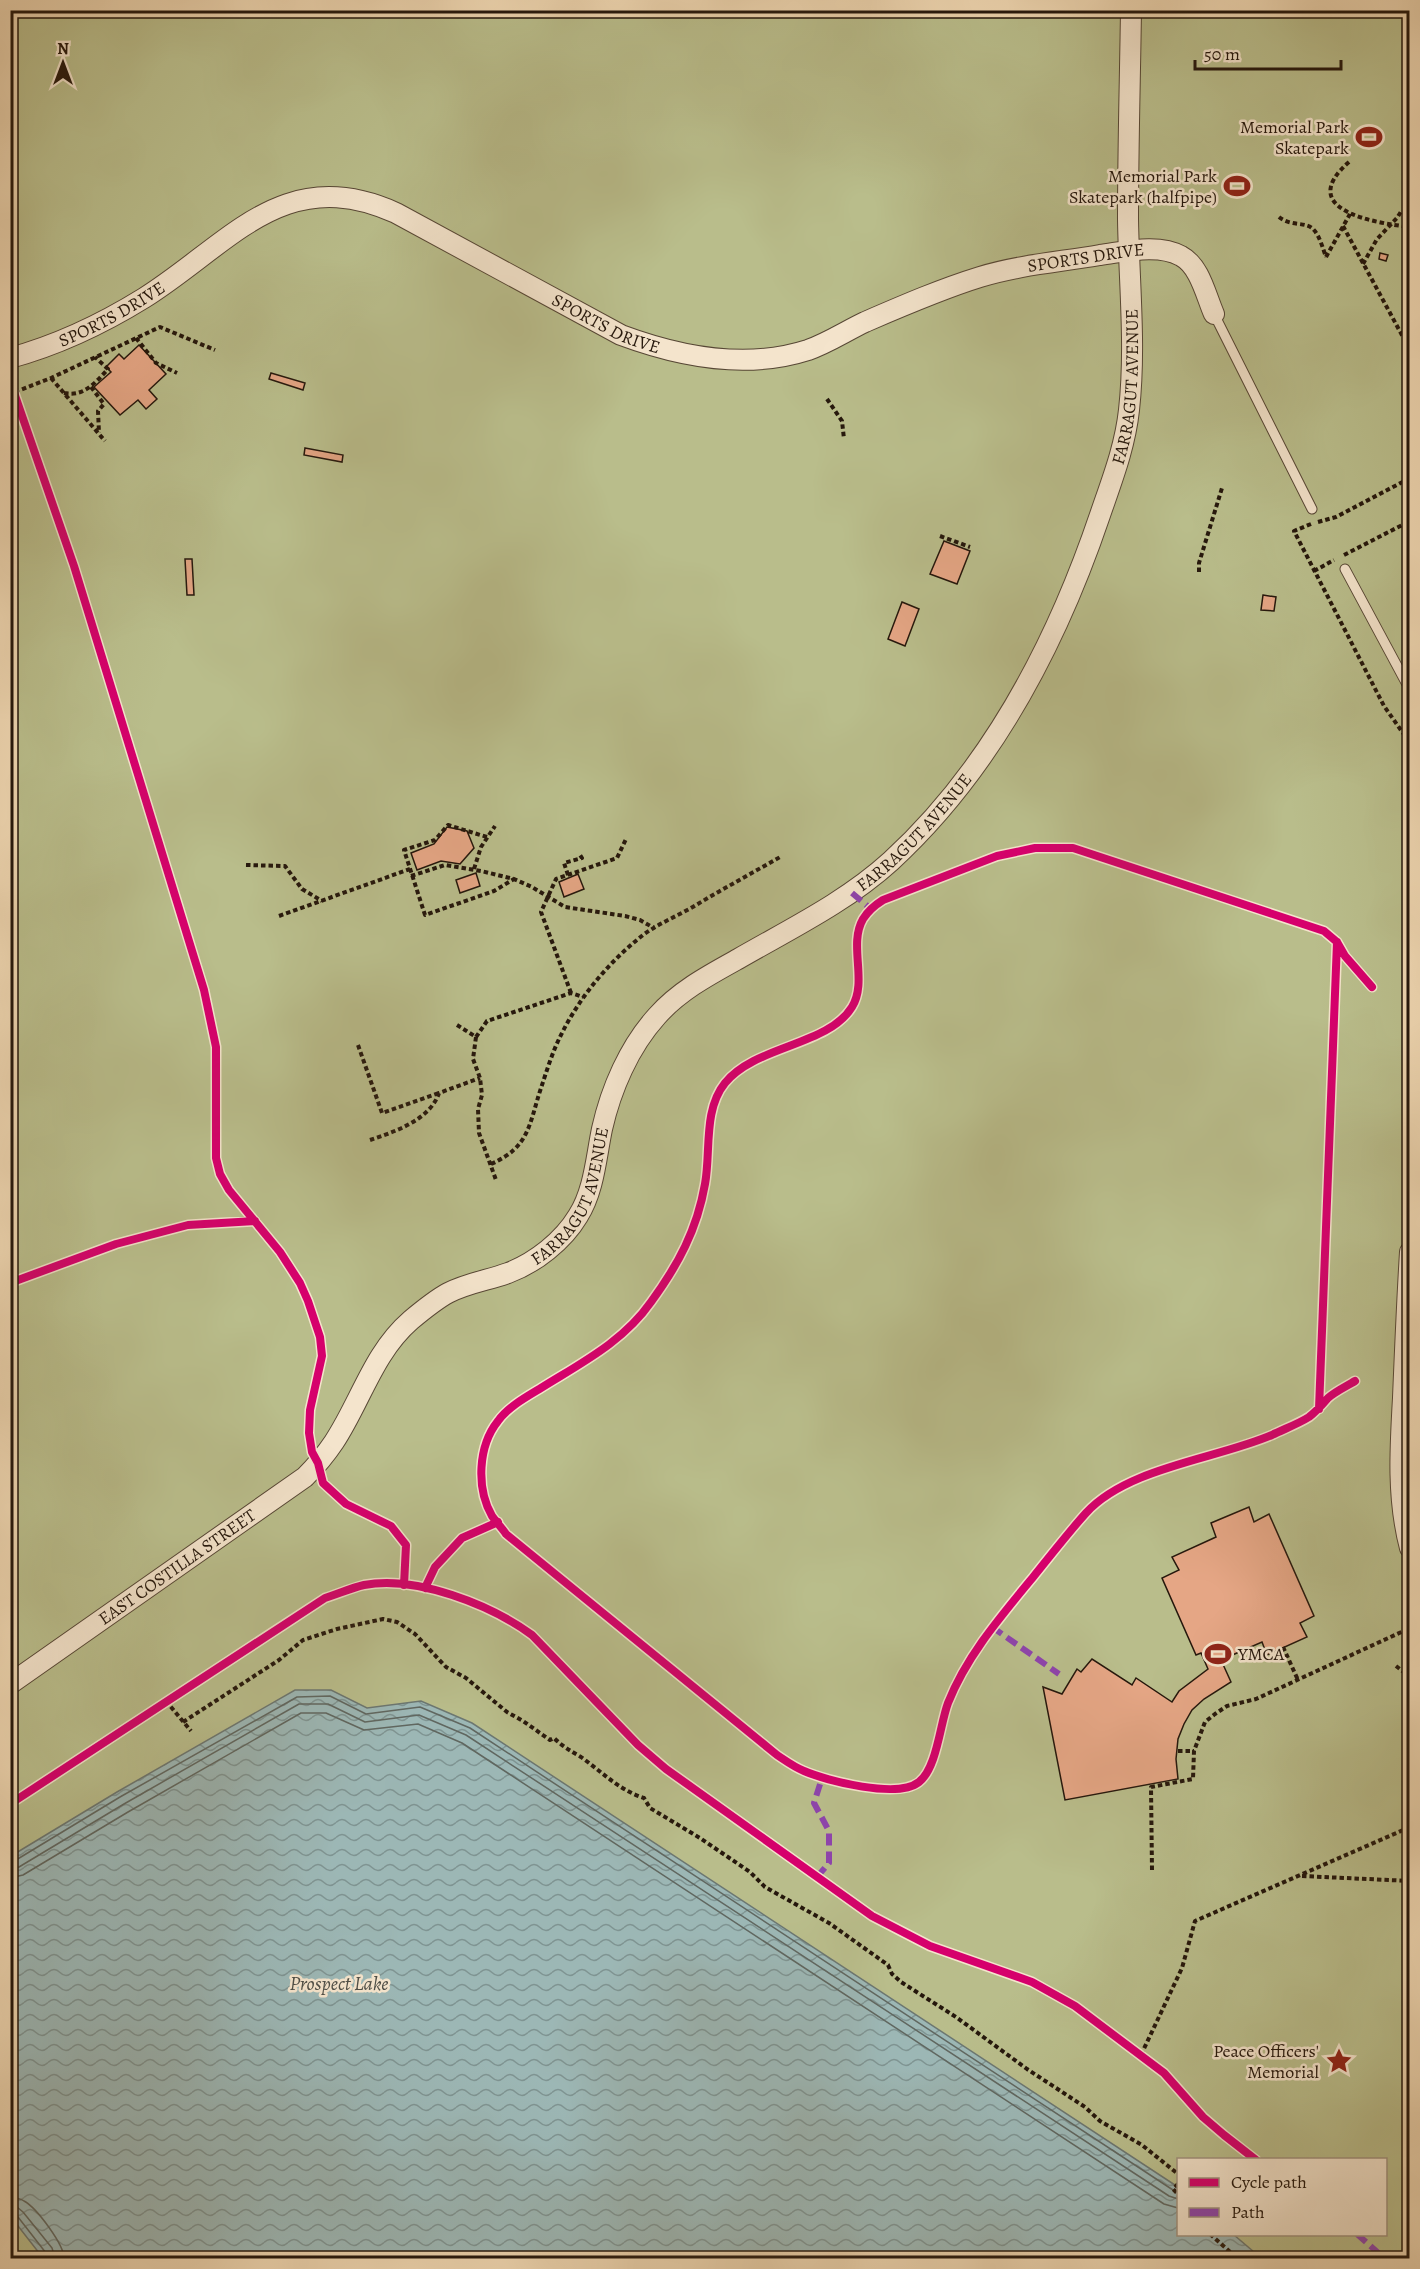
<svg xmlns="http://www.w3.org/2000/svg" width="1420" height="2269" viewBox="0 0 1420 2269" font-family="Alegreya,serif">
<defs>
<pattern id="water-waves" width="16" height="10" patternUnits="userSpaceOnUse" patternTransform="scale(1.5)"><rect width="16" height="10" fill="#9cb7b5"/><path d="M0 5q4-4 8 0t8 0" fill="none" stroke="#7f9492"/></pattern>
</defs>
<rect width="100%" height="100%" fill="#eed6b1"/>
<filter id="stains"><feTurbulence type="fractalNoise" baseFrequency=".00333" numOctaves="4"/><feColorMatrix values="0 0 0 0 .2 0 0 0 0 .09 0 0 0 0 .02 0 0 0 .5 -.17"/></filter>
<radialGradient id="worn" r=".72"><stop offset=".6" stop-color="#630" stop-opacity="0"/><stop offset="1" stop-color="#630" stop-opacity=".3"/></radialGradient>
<path fill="#b9bd8b" stroke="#6f6a4c" stroke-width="1.5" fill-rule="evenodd" d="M1308 10 1409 14V2258H11V11ZM1178 2160H1386V2234H1178Z"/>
<path fill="url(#water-waves)" stroke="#6c7771" stroke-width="1.5" d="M295 1690H331L367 1708 421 1701 472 1723 1178 2187V2234L1234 2235 1261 2258H43L11 2217V1856L117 1792Z"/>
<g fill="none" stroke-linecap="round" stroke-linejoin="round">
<path stroke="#606760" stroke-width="1.5" d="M10 1861 16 1860 120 1797 297 1697 330 1696 366 1714 420 1707 470 1728 1173 2190 1178 2191
M10 1869 19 1867 124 1804 299 1704H328L365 1722 419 1715 466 1735 1169 2196 1178 2199
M10 1878 23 1875 128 1812 301 1713H326L364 1730 418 1724 462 1743 1164 2204 1178 2208
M10 2198C16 2198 20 2198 24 2201 37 2208 64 2245 64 2258
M10 2207H17L23 2212 52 2248 55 2258
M10 2214 18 2217 46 2253 48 2258"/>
</g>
<path fill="#e5a685" stroke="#25170c" stroke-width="1.5" d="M1380 253 1388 255 1386 261 1379 259Z
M139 345 166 374 149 390 157 399 146 409 138 400 120 415 94 387 111 372 106 367 119 354 124 359Z
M271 373 305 383 303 390 269 379Z
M305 448 343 455 342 462 304 455Z
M944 541 970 551 957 584 930 574Z
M185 559H192L194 595H187Z
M1263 595 1276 597 1274 611 1261 610Z
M902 602 919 609 905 646 888 639Z
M447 827 467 831 474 848 460 864 441 861 417 870 411 853 434 844Z
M476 873 480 886 460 893 456 880Z
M578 874 584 889 564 897 559 882Z
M1249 1507 1254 1522 1269 1514 1314 1616 1300 1623 1307 1637 1267 1655 1262 1642 1221 1660 1231 1682 1204 1699 1192 1710 1184 1724 1178 1739 1176 1759 1178 1779 1065 1800 1043 1687 1062 1694 1077 1669 1081 1672 1092 1659 1132 1685 1136 1678 1172 1702 1179 1691 1208 1669 1201 1653 1196 1655 1162 1578 1179 1570 1172 1557 1216 1537 1211 1523Z"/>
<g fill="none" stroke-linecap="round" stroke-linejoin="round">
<g stroke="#574735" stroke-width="11">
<path id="lane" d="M1214 314 1312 509
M1345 569 1410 690"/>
</g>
<g stroke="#574735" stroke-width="22">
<g id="street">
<path id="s1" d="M10 358C58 345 102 324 144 298 230 244 284 162 396 213L621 335C680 357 746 370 808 350 828 343 846 331 865 322 902 306 941 289 980 277 1019 265 1060 262 1100 255 1124 252 1158 243 1181 256 1200 266 1206 296 1214 314"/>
<path d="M1410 1252C1407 1301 1405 1349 1403 1398 1400 1449 1397 1499 1410 1548"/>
<path id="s2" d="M10 1684 305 1477C316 1466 326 1454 334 1442 361 1401 373 1353 411 1320 423 1310 435 1300 448 1293 467 1283 489 1280 508 1273 535 1263 563 1241 578 1216 594 1191 596 1158 602 1129 611 1089 629 1047 657 1016 679 991 709 975 738 959 790 929 846 902 891 861 991 769 1057 642 1100 515 1112 480 1125 447 1129 410 1136 347 1129 283 1128 219 1128 150 1130 80 1131 10"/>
</g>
</g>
<path stroke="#25170c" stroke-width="4" stroke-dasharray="4.5 3" stroke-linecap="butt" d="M1349 162C1294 210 1375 223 1410 227
M1279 217C1291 227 1307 221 1314 230 1320 237 1323 249 1326 257
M1343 226 1410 350
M1326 257 1350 214
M1363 264 1377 239 1397 218 1402 210
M136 338 156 363 177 373
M51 378 105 441
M91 387 104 404 98 411 99 433
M15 392 51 378 160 327 215 350
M64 393C84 397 95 383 108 369L95 357
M827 399 842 421 844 439
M1406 480 1410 486
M1318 522 1336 517 1410 478
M1311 524 1294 531 1384 706 1410 743
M940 536 970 547
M1344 555 1410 521
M1314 571 1334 560
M1199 572V563L1222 488
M487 837 448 825 435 840 404 850 425 915 494 891 514 879
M246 865 285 866 302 889 322 901
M474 869 481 847 495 826
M568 875 564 863 582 858 580 855
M411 876 445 865 481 871 514 879 532 887 565 907 625 916 640 920 654 928
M279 916 410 869
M571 993 541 912 556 879 617 858 626 839
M457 1025 476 1037 473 1059 480 1078 482 1095 478 1109 479 1133 496 1180
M476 1037 487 1021 571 993 583 997
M358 1045 382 1113 439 1093
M370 1140C394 1132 430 1120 439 1093L480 1078
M491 1164C530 1147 529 1124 541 1088 547 1070 553 1050 562 1033 581 995 610 961 643 935 658 924 675 917 691 908 721 890 752 873 782 856
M1283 1647 1298 1680
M1396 1666 1410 1677
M166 1701 191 1731
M183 1722 279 1660 303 1640 337 1629 383 1619 397 1622 415 1634 446 1667 466 1678 507 1712 523 1721 550 1740 554 1738C563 1747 571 1751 581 1757 602 1772 619 1790 644 1798L650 1808 700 1838 750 1872 765 1887 829 1923 888 1965 892 1974 901 1982 956 2017 1027 2069 1085 2107 1100 2121 1142 2145 1178 2174
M1178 1751H1194
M1152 1870 1151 1787 1193 1779 1194 1751 1205 1722 1215 1714 1227 1706 1256 1699 1410 1628
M1302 1876 1410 1881
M1141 2055 1182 1968 1195 1921 1410 1827
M1178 2184 1173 2189 1178 2194
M1210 2234 1237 2258"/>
<use href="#lane" stroke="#f4e4cc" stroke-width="9"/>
<use href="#street" stroke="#f4e4cc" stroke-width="20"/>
<path stroke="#8e44ad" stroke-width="6" stroke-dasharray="12 6" stroke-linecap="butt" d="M852 893 871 909
M992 1627 1059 1674
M817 1877 829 1863V1831L814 1803 822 1778
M1357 2234 1384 2258"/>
<g stroke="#f4e4cc" stroke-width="11">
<path id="cycleway" d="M10 381 74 566 204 990 216 1047V1158L220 1174 229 1190 280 1252 300 1283 308 1301 320 1337 322 1356 310 1410 309 1433 312 1452 318 1463 323 1483 346 1504 391 1526 406 1545 404 1585
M10 1283 116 1244 188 1225 255 1221
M1355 1381C1347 1386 1336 1391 1328 1398 1322 1405 1317 1411 1309 1417 1298 1424 1284 1429 1272 1435 1217 1459 1128 1467 1086 1513 1068 1533 1051 1555 1034 1576 1002 1615 967 1655 948 1703 940 1724 937 1768 919 1782 898 1799 827 1781 804 1771 794 1767 786 1761 777 1755L506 1534C502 1528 496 1522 492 1516 476 1488 478 1446 498 1421 508 1407 526 1397 541 1388 581 1363 623 1342 651 1302 678 1265 697 1230 705 1184 711 1152 703 1110 725 1083 756 1045 828 1046 852 1007 868 981 848 945 863 919 868 911 875 905 883 900L997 856 1035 848H1073L1324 931 1337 942 1345 956 1372 987
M1319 1409 1337 942
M425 1588 435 1567 462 1538 498 1522
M10 1804 325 1598C338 1594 351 1588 364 1585 416 1575 491 1605 532 1635L638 1745 666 1769 872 1916 930 1946 1032 1982 1075 2006 1164 2073 1203 2117 1224 2135 1256 2160"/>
</g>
<use href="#cycleway" stroke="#d6006c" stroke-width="8"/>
</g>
<defs>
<g id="stadium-bare" transform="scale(2.07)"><path d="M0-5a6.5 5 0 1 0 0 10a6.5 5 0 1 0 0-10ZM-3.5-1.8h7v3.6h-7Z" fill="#8f2418" stroke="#f4e4cc" stroke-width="2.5" paint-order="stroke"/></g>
<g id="sight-bare" transform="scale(2.07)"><path d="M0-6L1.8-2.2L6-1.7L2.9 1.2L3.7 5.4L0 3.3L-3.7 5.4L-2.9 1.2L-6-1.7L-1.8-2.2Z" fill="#8f2418" stroke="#f4e4cc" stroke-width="2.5" paint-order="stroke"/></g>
</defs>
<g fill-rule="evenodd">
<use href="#stadium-bare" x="1369" y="137"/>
<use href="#stadium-bare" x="1237" y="186"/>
<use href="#stadium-bare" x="1218" y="1654"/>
<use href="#sight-bare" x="1339" y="2061"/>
</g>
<g text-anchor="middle" stroke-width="5" stroke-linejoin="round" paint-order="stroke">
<g font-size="18" fill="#25170c" stroke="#f4e4cc" text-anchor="end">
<text x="1349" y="133">Memorial Park<tspan x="1349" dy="21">Skatepark</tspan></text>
<text x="1217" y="182">Memorial Park<tspan x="1217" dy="21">Skatepark (halfpipe)</tspan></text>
<text x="1238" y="1660" text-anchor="start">YMCA</text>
<text x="1319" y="2057">Peace Officers'<tspan x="1319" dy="21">Memorial</tspan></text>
</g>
<g font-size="18" fill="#25170c" stroke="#f4e4cc">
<text dy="6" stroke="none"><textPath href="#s1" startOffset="1173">SPORTS DRIVE</textPath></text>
<text dy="6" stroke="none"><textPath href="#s1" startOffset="111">SPORTS DRIVE</textPath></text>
<text dy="6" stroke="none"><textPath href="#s1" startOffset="669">SPORTS DRIVE</textPath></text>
<text dy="6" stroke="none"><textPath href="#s2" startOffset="1792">FARRAGUT AVENUE</textPath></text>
<text dy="6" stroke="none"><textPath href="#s2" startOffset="1288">FARRAGUT AVENUE</textPath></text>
<text dy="6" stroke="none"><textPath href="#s2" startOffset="766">FARRAGUT AVENUE</textPath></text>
<text dy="6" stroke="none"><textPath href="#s2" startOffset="204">EAST COSTILLA STREET</textPath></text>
</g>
<g font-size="20" font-style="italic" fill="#4f4f47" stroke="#f4e4cc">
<text x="339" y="1990">Prospect Lake</text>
</g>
</g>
<rect width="1420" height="2269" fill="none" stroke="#eed6b1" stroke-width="36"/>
<rect x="12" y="12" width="1396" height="2245" fill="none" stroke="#25170c" stroke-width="3"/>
<rect x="18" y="18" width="1384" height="2233" fill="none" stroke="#25170c" stroke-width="1.5"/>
<rect x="1177" y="2158" width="210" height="78" fill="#f4e4cc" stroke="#a1927f" stroke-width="1.5"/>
<rect x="1189" y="2178" width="30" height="9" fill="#d6006c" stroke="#a1927f" stroke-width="1.5"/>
<text x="1231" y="2188" font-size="18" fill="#25170c">Cycle path</text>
<rect x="1189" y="2208" width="30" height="9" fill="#8e44ad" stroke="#a1927f" stroke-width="1.5"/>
<text x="1231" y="2218" font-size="18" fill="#25170c">Path</text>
<g transform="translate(63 63)" stroke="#f4e4cc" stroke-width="4.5" paint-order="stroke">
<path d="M0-4.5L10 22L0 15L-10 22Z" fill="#25170c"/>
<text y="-9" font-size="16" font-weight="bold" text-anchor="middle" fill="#25170c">N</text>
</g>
<path d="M1195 60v9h146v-9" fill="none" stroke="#25170c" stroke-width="3"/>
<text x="1204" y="60" font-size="18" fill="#25170c" stroke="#f4e4cc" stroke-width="4.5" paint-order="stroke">50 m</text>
<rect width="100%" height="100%" filter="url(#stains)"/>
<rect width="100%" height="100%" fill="url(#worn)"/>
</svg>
